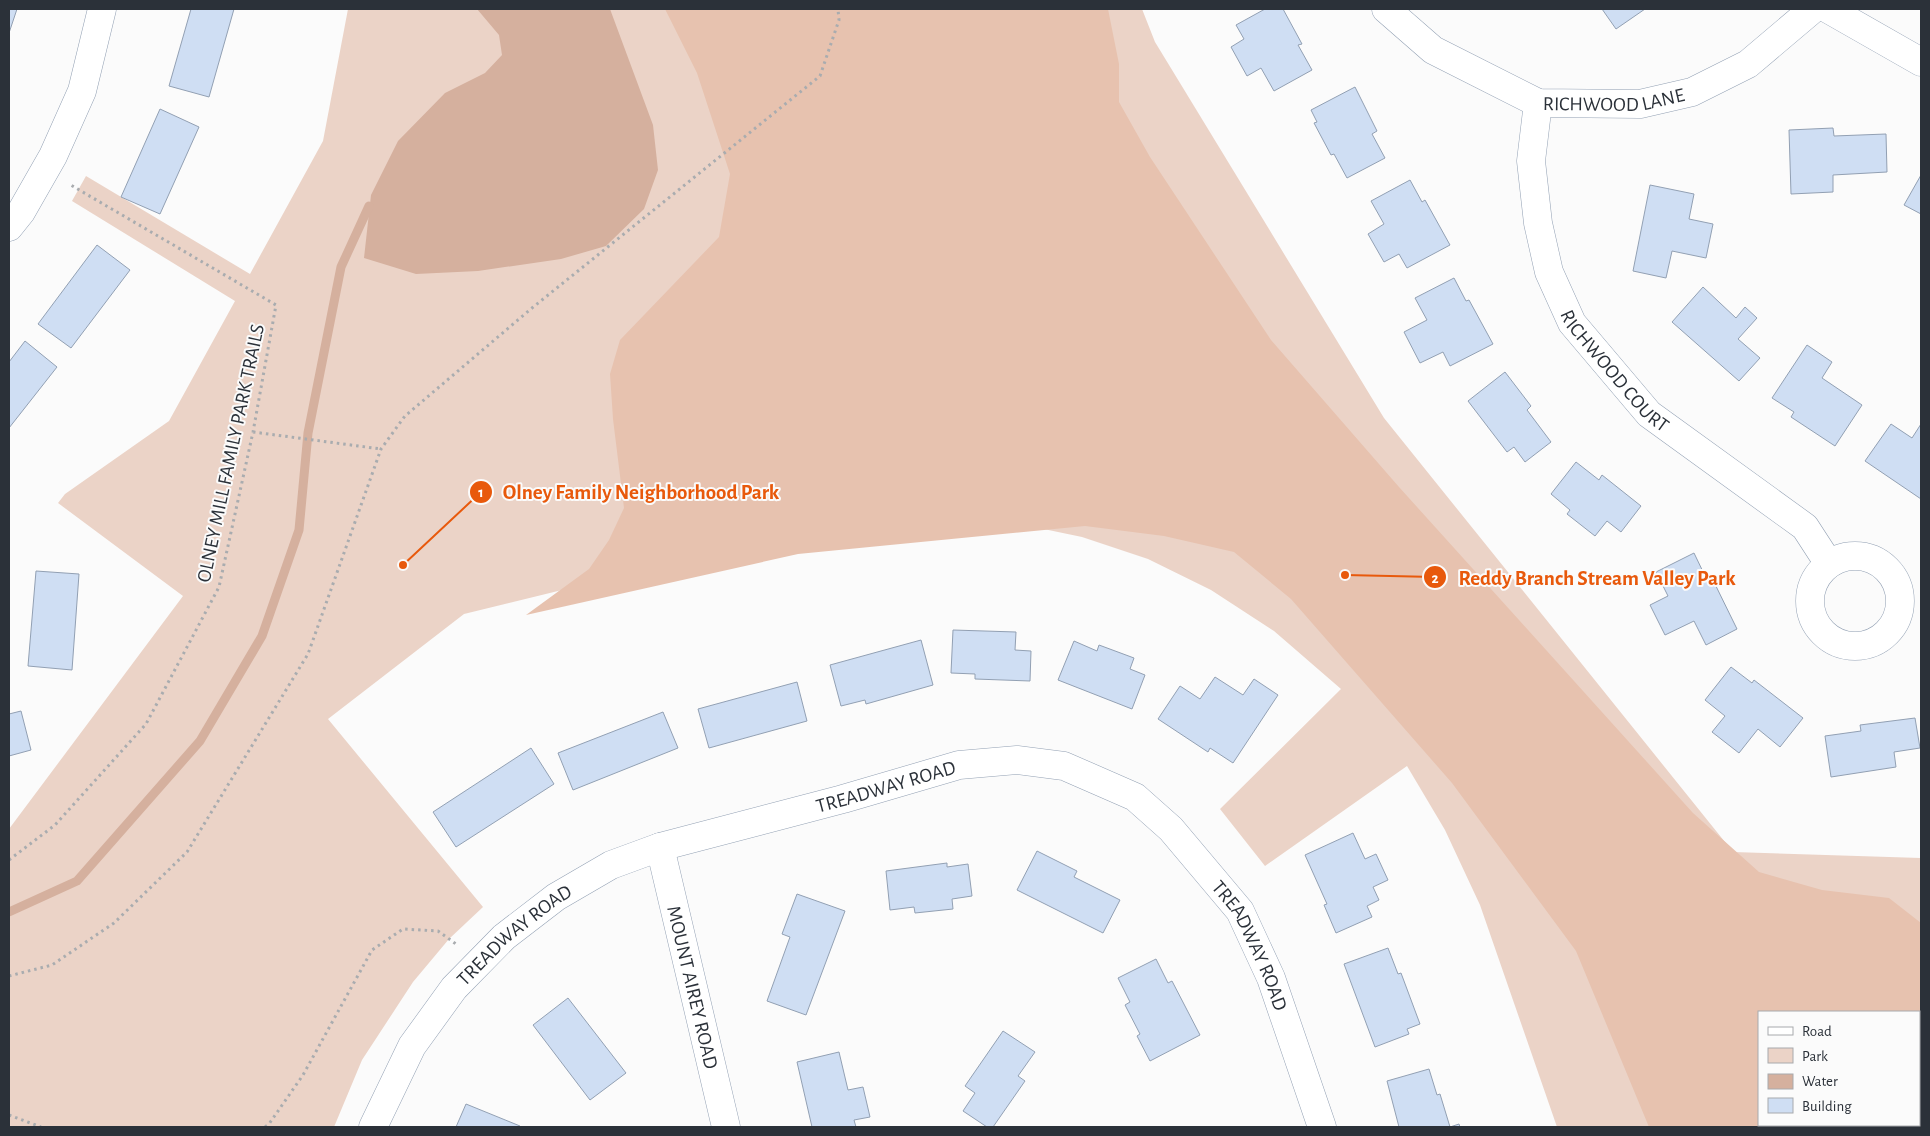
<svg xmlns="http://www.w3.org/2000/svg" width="1930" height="1136" viewBox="0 0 1930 1136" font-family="'Alegreya Sans',sans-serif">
<rect width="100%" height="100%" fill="#fbfbfb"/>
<path fill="#ebd3c7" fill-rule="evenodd" d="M348 9H1142L1155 42 1384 418 1733 852 1921 858V1127H1557L1480 905 1445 830 1407 766 1265 866 1220 809 1341 689 1274 631 1211 590 1148 559 1082 537 1015 523 791 534 464 614 328 719 483 907 449 939 413 982 362 1060 334 1127H9V829L183 596 58 503 65 494 169 421 235 301 72 201 86 176 250 274 323 141ZM1759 1012H1919V1125H1759Z"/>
<path fill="#e7c2af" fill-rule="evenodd" d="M665 9H1108L1119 64V102L1150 157 1271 340 1399 487 1693 813 1759 872 1822 890 1889 898 1921 923V1127H1649L1576 951 1452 783 1291 599 1234 552 1164 536 1085 526 798 554 526 615 589 569 609 540 624 508 613 419 610 374 620 340 719 237 730 174 697 73ZM1759 1012H1919V1125H1759Z"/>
<path fill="#d5b09e" d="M477 9H610L653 125 658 170 644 209 606 246 561 259 478 271 416 274 364 258 371 195 398 141 445 93 485 73 502 55 499 35Z"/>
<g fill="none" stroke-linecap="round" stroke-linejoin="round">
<path stroke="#d5b09e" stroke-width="9" d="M9 912 77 881 200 741 262 636 299 530 308 433 341 267 369 206"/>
</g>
<path fill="#cfdef3" stroke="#92a0b3" d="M9 9H17L9 33Z
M191 9H234L209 97 169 86Z
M1265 9H1283L1302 44 1298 45 1312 70 1274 91 1261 68 1247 76 1231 47 1244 39 1236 25Z
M1602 9H1645L1616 29Z
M1355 87 1377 131 1372 134 1385 158 1347 178 1334 154 1331 155 1314 123 1317 122 1311 110Z
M160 109 199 127 160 214 121 197Z
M1833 128 1834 136 1886 134 1887 172 1833 175V192L1791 194 1789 130Z
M1921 175V214L1904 205Z
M1410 180 1422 202 1425 200 1450 245 1407 268 1399 254 1384 262 1368 234 1384 224 1371 201Z
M1650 185 1694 194 1689 219 1713 224 1706 258 1672 251 1666 278 1633 271Z
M97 245 130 270 71 348 38 324Z
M1454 278 1466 301 1469 300 1493 344 1450 366 1443 352 1420 363 1404 332 1427 320 1415 298Z
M1703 287 1736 318 1745 307 1757 318 1738 339 1760 358 1739 381 1672 322Z
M25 341 57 367 9 428V362Z
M1807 345 1832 362 1822 378 1862 405 1835 446 1791 417 1794 412 1772 398Z
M1505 372 1531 406 1527 410 1551 442 1525 462 1514 447 1507 452 1468 401Z
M1891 424 1912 438 1921 424V499L1865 461Z
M1576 462 1599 480 1602 475 1641 506 1621 532 1607 521 1595 536 1567 514 1570 510 1551 494Z
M1694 553 1706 578 1711 576 1737 629 1706 645 1694 621 1665 635 1650 605 1668 596 1656 572Z
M36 571 79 574 72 670 28 666Z
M953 630 1016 632 1015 650 1031 651 1030 681 975 679V674L951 673Z
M921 640 933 685 866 704 865 700 841 706 830 665Z
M1074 641 1097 651 1099 645 1134 658 1130 669 1145 675 1132 709 1058 680Z
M1731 667 1752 683 1754 680 1803 718 1780 747 1758 729 1739 753 1712 732 1725 716 1705 700Z
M1215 677 1243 695 1254 679 1278 695 1233 763 1210 748 1208 752 1158 719 1180 686 1200 699Z
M797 682 807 721 709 748 698 709Z
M21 711 31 750 9 756V714Z
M663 712 678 748 573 790 558 753Z
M1915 718 1920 748 1894 752 1896 767 1831 777 1825 736 1861 731 1860 725Z
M531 748 554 784 456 847 433 812Z
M1353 833 1365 859 1376 854 1388 880 1373 887 1379 900 1367 906 1372 917 1336 933 1324 905 1327 904 1305 855Z
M1037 851 1077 871 1074 877 1120 900 1103 933 1017 890Z
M947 863V867L968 864 972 896 952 899 953 909 915 913 914 907 890 910 886 871Z
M797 894 845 911 806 1015 767 1001 790 937 782 934Z
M1388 948 1398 974 1401 973 1420 1024 1407 1029 1409 1034 1375 1047 1344 964Z
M1156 959 1168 983 1172 981 1200 1035 1150 1061 1137 1036 1140 1034 1125 1005 1130 1002 1118 978Z
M568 998 626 1073 590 1100 533 1025Z
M1003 1031 1035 1052 1018 1076 1025 1081 993 1127H987L963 1111 975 1093 965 1086Z
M839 1052 848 1090 863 1087 870 1117 854 1120 856 1127H812L797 1062Z
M1429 1069 1437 1095 1440 1094 1450 1127 1459 1124 1460 1127H1399L1387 1081Z
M466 1104 520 1126V1127H456Z"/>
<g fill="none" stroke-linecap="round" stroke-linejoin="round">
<g stroke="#93a1b4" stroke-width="29">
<g id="minor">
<path id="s1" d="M1386 9 1433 50 1538 103 1640 104 1692 92 1748 64 1813 9"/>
<path d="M1828 9 1921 62"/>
<path id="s2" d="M1538 103 1531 161 1538 223 1549 272 1572 323 1649 414 1805 527 1829 564"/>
<path d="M9 227 21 212 53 156 82 91 102 9"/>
<circle cx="1855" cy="601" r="45"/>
<path id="s3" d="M660 847 726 1127"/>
<path id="s4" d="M373 1127 412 1046 454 988 504 937 556 897 611 865 660 847 843 799 959 765 1017 760 1064 766 1135 797 1171 829 1240 911 1271 978 1322 1127"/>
</g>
</g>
<path stroke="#a9acaf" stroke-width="3" stroke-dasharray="2.5 4" stroke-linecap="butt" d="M253 432 381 449
M9 860 55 825 146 724 219 587 253 432 276 305 69 184
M9 976 52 965 114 923 187 852 308 654 381 449 405 416 532 308 820 76 839 20 838 9
M9 1115 41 1127
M265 1127 269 1124 303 1075 372 950 403 929 438 931 456 944"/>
<use href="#minor" stroke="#fff" stroke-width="28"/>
</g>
<g text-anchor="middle" stroke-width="4" stroke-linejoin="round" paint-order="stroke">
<g font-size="20" fill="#2b3139" stroke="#fbfbfb">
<text dy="7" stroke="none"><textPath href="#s1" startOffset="256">RICHWOOD LANE</textPath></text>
<text dy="7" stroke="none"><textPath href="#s2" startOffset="291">RICHWOOD COURT</textPath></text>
<text transform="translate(230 453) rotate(-78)" y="7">OLNEY MILL FAMILY PARK TRAILS</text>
<text dy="7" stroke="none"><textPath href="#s4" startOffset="648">TREADWAY ROAD</textPath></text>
<text dy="7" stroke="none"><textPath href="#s4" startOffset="242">TREADWAY ROAD</textPath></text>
<text dy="7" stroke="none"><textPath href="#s4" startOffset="1098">TREADWAY ROAD</textPath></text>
<text dy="7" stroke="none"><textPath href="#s3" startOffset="144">MOUNT AIREY ROAD</textPath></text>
</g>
</g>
<path fill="none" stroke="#e8590c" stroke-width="2" d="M403 565L481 492M1345 575L1435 577"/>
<g fill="#e8590c" stroke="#fbfbfb" stroke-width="2">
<circle cx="403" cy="565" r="5"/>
<circle cx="1345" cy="575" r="5"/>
<circle cx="481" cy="492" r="12"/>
<circle cx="1435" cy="577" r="12"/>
</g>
<g font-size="15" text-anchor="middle" font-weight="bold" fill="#fff">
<text x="481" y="497">1</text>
<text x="1435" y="583">2</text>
</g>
<g font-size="21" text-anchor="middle" font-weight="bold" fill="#e8590c" stroke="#fbfbfb" stroke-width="4" stroke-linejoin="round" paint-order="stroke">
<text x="641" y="499">Olney Family Neighborhood Park</text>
<text x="1597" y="585">Reddy Branch Stream Valley Park</text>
</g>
<rect width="1930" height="1136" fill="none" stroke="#2b3139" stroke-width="20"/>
<rect x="1758" y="1011" width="162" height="115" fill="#fbfbfb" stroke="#a8aaad"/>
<rect x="1768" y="1027" width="25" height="8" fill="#ffffff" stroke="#a8aaad"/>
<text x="1802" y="1036" font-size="15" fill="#2b3139">Road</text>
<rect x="1768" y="1048" width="25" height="15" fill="#ebd3c7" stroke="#a8aaad"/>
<text x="1802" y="1061" font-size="15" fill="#2b3139">Park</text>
<rect x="1768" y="1074" width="25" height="15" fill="#d5b09e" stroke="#a8aaad"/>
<text x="1802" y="1086" font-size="15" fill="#2b3139">Water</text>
<rect x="1768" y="1098" width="25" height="15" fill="#cfdef3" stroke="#a8aaad"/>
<text x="1802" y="1111" font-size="15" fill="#2b3139">Building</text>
</svg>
